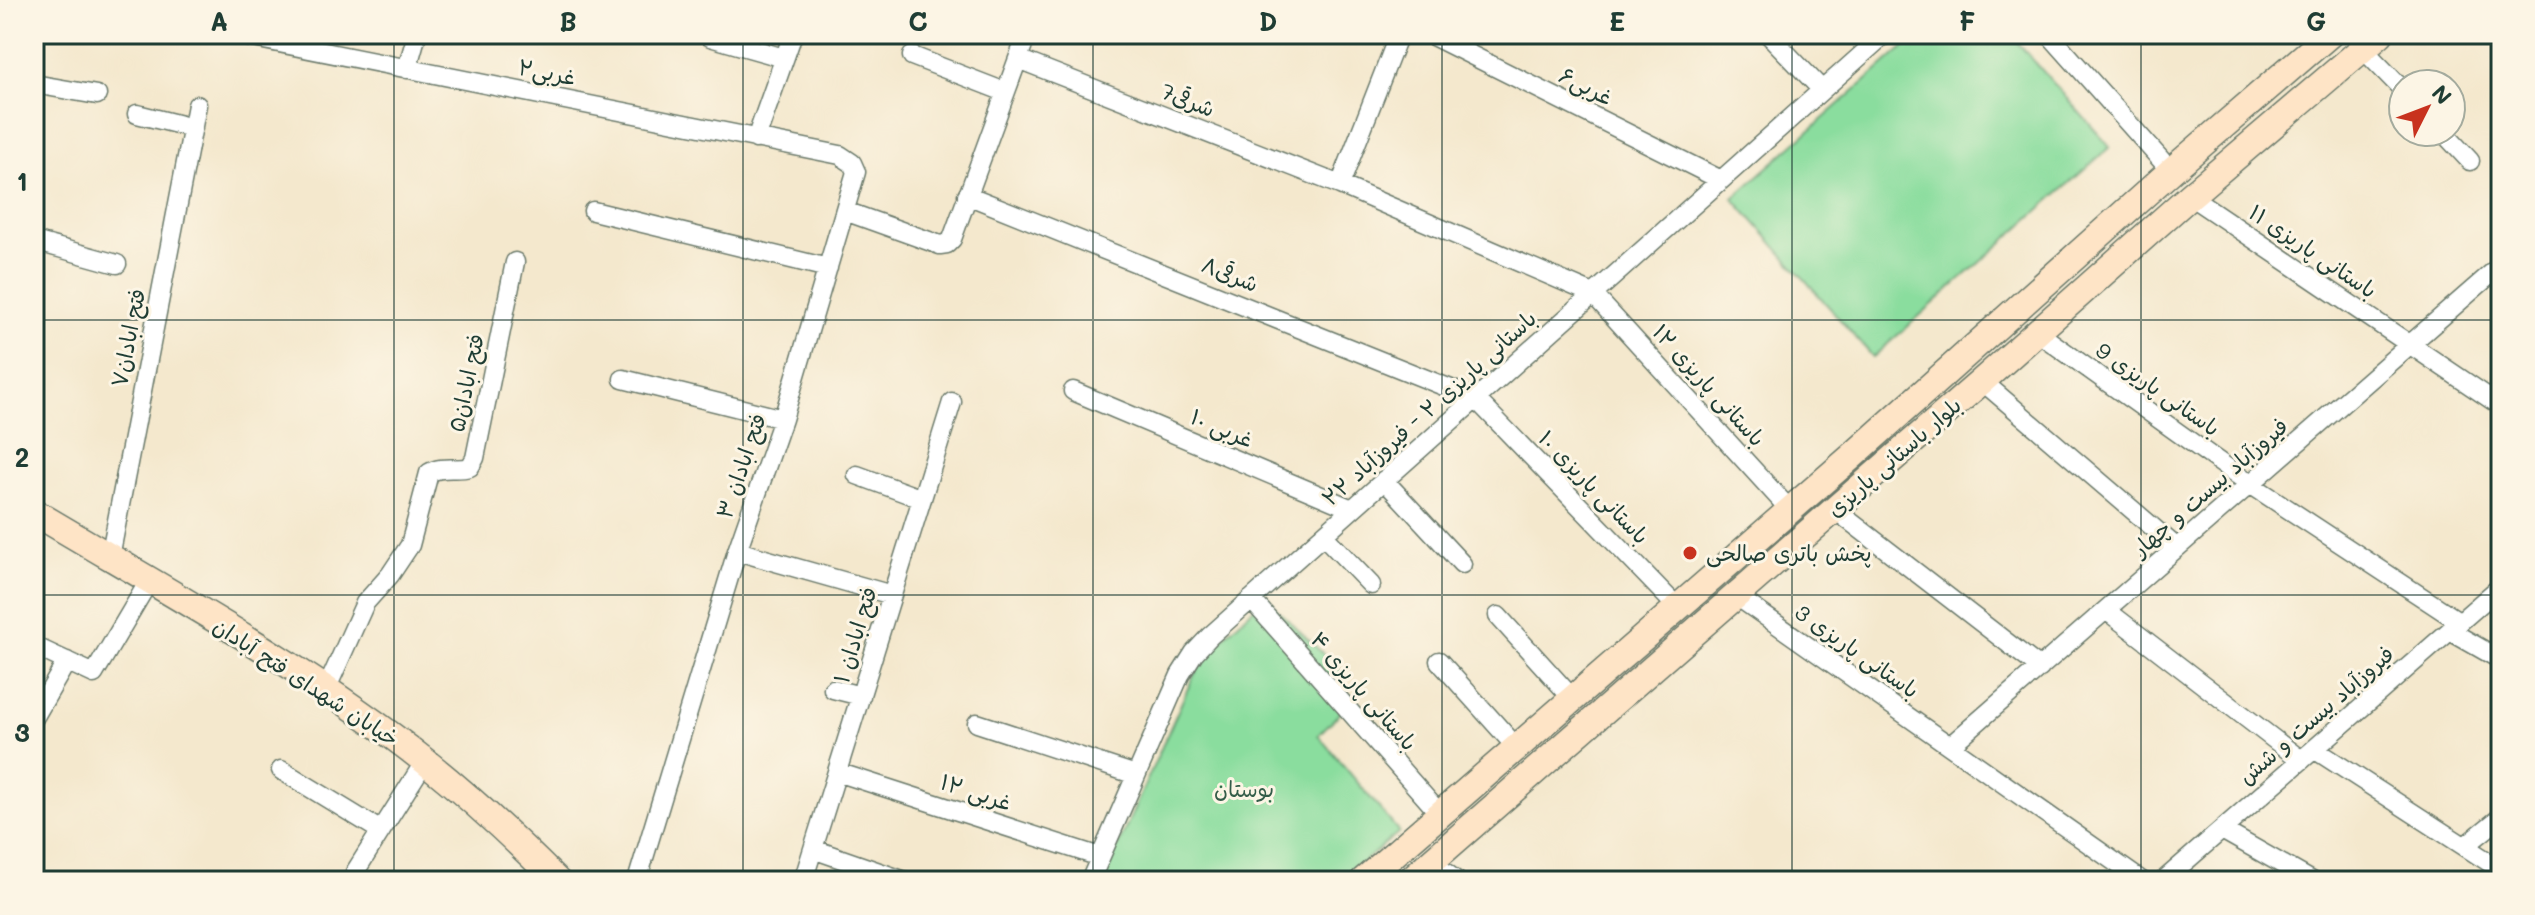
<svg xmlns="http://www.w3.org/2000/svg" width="2535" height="915" viewBox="0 0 2535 915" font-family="Mali,'Playpen Sans Arabic',sans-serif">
<rect width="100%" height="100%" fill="#fcf5e5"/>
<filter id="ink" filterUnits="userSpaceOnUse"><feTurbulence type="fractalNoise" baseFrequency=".0125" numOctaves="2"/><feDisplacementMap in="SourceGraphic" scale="16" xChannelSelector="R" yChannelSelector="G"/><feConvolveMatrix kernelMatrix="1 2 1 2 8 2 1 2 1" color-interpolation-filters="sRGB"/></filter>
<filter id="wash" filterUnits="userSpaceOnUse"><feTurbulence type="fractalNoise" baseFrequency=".006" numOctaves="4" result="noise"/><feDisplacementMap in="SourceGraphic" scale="32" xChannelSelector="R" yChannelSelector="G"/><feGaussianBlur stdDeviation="1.8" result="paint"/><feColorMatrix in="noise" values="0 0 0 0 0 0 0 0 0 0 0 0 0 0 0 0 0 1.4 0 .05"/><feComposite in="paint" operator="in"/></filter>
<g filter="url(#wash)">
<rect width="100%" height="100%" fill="#f4e8cd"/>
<path fill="#8add9e" stroke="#548d69" stroke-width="2" d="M1919 34H2010L2110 147 1873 357 1733 198Z
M1265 598 1341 671 1326 688 1344 709 1318 735 1399 832 1341 881H1102L1192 679C1211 647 1237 623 1265 598Z"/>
</g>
<g filter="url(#ink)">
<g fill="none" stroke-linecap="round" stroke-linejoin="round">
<g stroke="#6a796a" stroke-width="21">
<path id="minor" d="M234 34 840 155 852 163 856 172 783 419 737 551 637 881
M1429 34 1721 180
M1768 34 1822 90
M2049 34 2171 171
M710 37 784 58
M2363 49 2403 90
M912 56 1005 92
M1018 59 1340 185 1593 294 1789 509
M407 69 417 34
M34 84 97 95
M137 114 193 128
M2443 132 2470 161
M756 139 793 34
M1340 185 1399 34
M967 195 1476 399 1678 608
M2190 196 2501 406
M593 211 828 268
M845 211 940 245 947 244 952 239 1027 34
M34 241 117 264
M2037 332 2250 484 2460 622
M623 379 783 419
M1982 381 2177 548
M1073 391 1352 509
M857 475 922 499
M1384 480 1462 564
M1834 509 2040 668
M1323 535 1371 585
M737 551 892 595
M110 557 197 105
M1735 595 2142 881
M1251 599 1440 814
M2106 610 2301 760
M1498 616 1573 699
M2450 631 2501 660
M34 646 94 674 149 581
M1439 661 1517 748
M833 689 861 696
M326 690 365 603 390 575 410 545 429 473C442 465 456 471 470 467L475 458 515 262
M34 718 67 661
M977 723 1136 775
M1951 745 2501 265
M2314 749 2501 870
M281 770 381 831
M837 772 1100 857
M2222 830 2312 881
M2465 846 2501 817
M813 849 905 881
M1431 862 1457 881
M355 872 425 761
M803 881 952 402
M1090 881 1180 675 1194 653 1210 636 1885 34
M2163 881 2501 586"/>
</g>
<g stroke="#6a796a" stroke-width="29">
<path id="secondary" d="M34 512C166 591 305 666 426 762 472 799 515 839 557 881
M1363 881 1850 458 2171 171 2330 34
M1409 881 1982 381 2190 196 2380 34"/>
</g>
<use href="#minor" stroke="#fff" stroke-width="18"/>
<use href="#secondary" stroke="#fee4c6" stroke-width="26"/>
</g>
</g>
<path fill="none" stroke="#1f3d34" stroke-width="2" stroke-opacity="0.55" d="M394 34V881M743 34V881M1093 34V881M1442 34V881M1792 34V881M2141 34V881M34 320H2501M34 595H2501"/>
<circle fill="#c8321e" stroke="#fcf5e5" stroke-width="3" cx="1690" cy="553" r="8"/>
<g text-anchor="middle" stroke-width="6" stroke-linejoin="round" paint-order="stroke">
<g font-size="22" fill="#1f3d34" stroke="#fcf5e5">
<text transform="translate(547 72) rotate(11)" y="8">غربی۲</text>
<text transform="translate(1586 86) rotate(27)" y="8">غربی۶</text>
<text transform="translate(1188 100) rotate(21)" y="8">شرقی7</text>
<text transform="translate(2313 251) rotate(34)" y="8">باستانی پاریزی ۱۱</text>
<text transform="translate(1230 274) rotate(22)" y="8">شرقی۸</text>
<text transform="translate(128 338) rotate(-79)" y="8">فتح ابادان۷</text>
<text transform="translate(466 383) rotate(-78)" y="8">فتح ابادان۵</text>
<text transform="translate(1709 385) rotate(48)" y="8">باستانی پاریزی ۱۲</text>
<text transform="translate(2158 389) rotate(35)" y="8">باستانی پاریزی 9</text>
<text transform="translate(1429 408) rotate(-42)" y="8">باستانی پاریزی ۲ - فیروزآباد ۲۲</text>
<text transform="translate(1222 428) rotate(23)" y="8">غربی ۱۰</text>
<text transform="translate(1894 457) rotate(-41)" y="8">بلوار باستانی پاریزی</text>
<text transform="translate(741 466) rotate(-71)" y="8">فتح ابادان ۳</text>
<text transform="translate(1594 487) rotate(46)" y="8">باستانی پاریزی ۱۰</text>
<text transform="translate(2210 487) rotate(-41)" y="8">فیروزآباد بیست و چهار</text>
<text transform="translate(855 635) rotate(-73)" y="8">فتح ابادان ۱</text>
<text transform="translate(1857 651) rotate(35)" y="8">باستانی پاریزی 3</text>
<text transform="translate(306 682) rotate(33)" y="8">خیابان شهدای فتح آبادان</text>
<text transform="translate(1364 691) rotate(49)" y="8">باستانی پاریزی ۴</text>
<text transform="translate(2316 715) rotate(-41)" y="8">فیروزآباد بیست و شش</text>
<text transform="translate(976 792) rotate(18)" y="8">غربی ۱۲</text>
</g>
<g font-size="22" fill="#1f3d34" stroke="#fcf5e5" text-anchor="start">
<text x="1706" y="561">پخش باتری صالحی</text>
</g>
<g font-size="22" fill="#345d49" stroke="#fcf5e5">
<text x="1244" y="797">بوستان</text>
</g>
</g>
<rect width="2535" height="915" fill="none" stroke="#fcf5e5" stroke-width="88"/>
<g transform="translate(2427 108) rotate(48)"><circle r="38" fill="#fcf5e5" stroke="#a4ab9e" stroke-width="2"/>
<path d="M0-6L14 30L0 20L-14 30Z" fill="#c8321e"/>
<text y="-12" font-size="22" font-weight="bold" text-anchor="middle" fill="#1f3d34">N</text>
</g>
<rect x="44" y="44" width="2447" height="827" fill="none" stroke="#1f3d34" stroke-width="3"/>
<g font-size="26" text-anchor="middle" font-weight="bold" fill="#1f3d34">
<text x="219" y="31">A</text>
<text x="568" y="31">B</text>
<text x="918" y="31">C</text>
<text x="1268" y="31">D</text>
<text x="1617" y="31">E</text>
<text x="1967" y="31">F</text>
<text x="2316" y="31">G</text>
<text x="22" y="191">1</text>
<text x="22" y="467">2</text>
<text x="22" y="742">3</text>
</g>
</svg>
